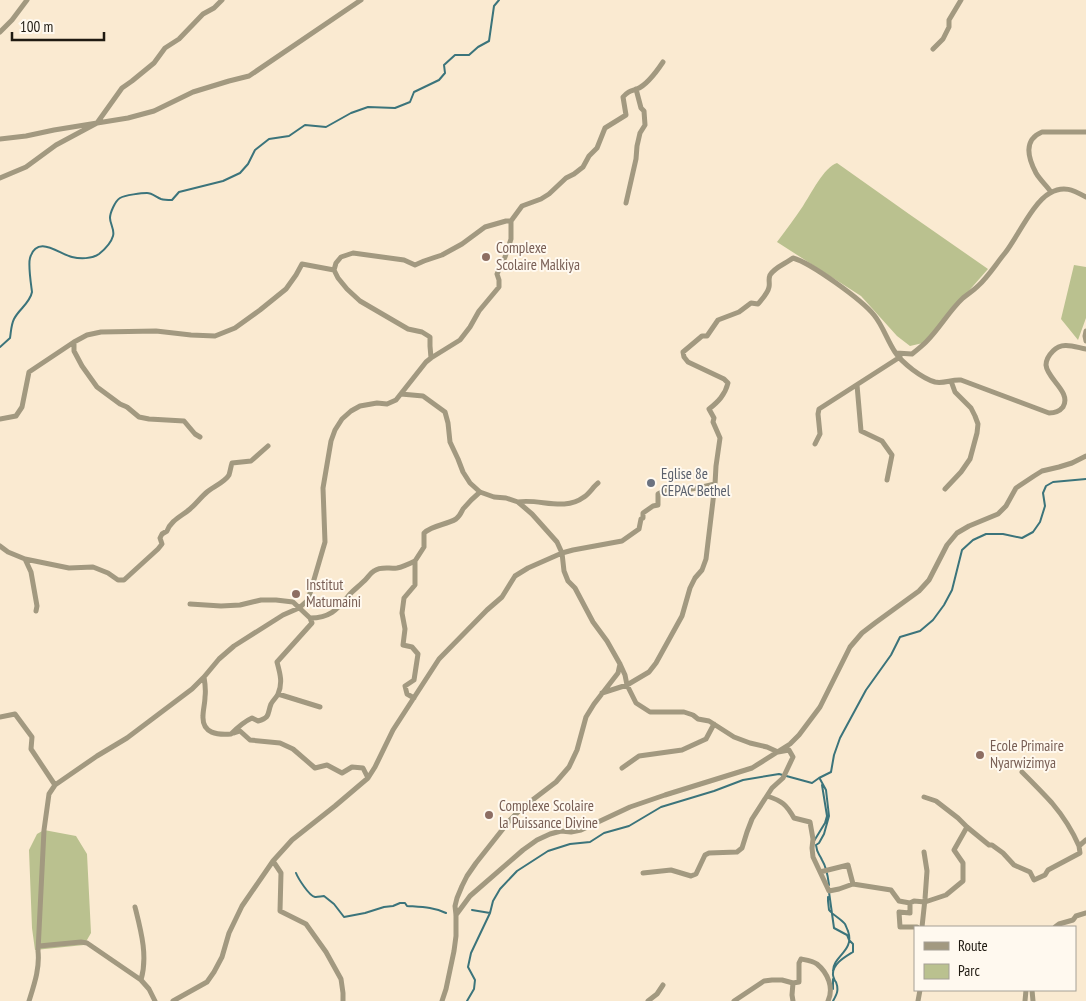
<svg xmlns="http://www.w3.org/2000/svg" width="1086" height="1001" viewBox="0 0 1086 1001" font-family="'PT Sans Narrow',sans-serif">
<rect width="100%" height="100%" fill="#faead1"/>
<path fill="#bac18f" d="M837 163 909 214 988 269 923 343 910 346 897 336 861 296 777 242C786 230 795 218 803 206 811 194 824 167 837 163Z
M1074 265 1086 267V318L1078 340 1061 319Z
M44 830 76 836 87 854 91 933 84 945 35 950 32 928 29 850 37 834Z"/>
<g fill="none" stroke-linecap="round" stroke-linejoin="round">
<path stroke="#3b747b" stroke-width="2" d="M0 347 10 338C11 332 11 325 14 319 19 309 30 303 32 292 31 284 28 265 30 258 37 234 59 254 72 257 80 259 92 259 99 254 104 250 111 243 113 236 115 230 110 224 110 218 110 213 115 201 120 198 125 195 142 193 147 193 152 193 156 197 161 199 164 200 169 200 172 200L179 192 223 181 240 173 248 164 255 150 269 139 289 136 305 125 326 127 351 113 368 107 395 108 410 102 414 92 439 80 445 73 444 65 455 55H469L478 47 489 41 494 6 499 0
M820 779 826 790 829 816 824 834 819 843 816 845C817 854 819 853 822 860 827 868 828 877 829 885
M814 841 825 823 827 816 822 785
M296 873C298 878 309 896 315 897 316 897 324 896 324 896L334 904 344 917 365 913 384 907 393 906 400 903H405L407 906C421 907 434 907 446 913
M829 892 834 928 847 935 849 940 853 944V952C845 957 832 964 833 975 833 976 835 982 836 982 839 990 837 994 833 1001
M828 897V901L829 910C833 915 841 919 845 924 846 926 847 929 848 931 855 951 833 956 833 971
M472 910 490 913
M833 989V979
M467 1001 474 989 475 980 468 967 471 953 490 913 493 901 500 889 517 871 548 851 570 844 590 842 604 833 629 826 661 807 714 791 743 780 779 774 812 783 819 778 831 772 834 755 840 738 866 690 891 655 900 637 920 631 933 620 944 605 952 590 962 550 973 540 986 534H1003L1022 538 1033 532 1040 522 1045 506 1043 493 1046 486 1053 482 1086 479"/>
<path stroke="#a29980" stroke-width="5" d="M0 32 12 20 27 0
M933 49 943 39 949 27V20L961 0
M0 139 26 136 54 130 128 118 154 111 193 92 229 81 249 76 361 0
M0 178 26 167 56 145 97 123 122 88 132 81 154 63 165 48 179 39 203 14 214 8 222 0
M1051 192C1047 186 1040 180 1036 173 1028 158 1023 140 1042 132H1086
M626 203 636 159 637 146 640 133 645 125 644 111 641 108 636 89
M1086 331 1085 336 1086 341
M74 342V351L82 366 97 387 120 404 127 407 139 417 149 419 184 421 195 434 200 437
M896 353 912 354C917 350 922 346 926 342 940 328 949 311 963 298 968 294 974 290 978 286 988 277 996 264 1005 253 1017 238 1033 202 1050 193 1064 185 1073 190 1086 197
M431 358 430 346V337L422 332 408 329 360 301 347 289 338 278 334 270 336 263 341 257 353 253 404 260 415 265 424 261 442 255 462 244 485 227 506 221H511
M857 385 861 431 882 441 892 455 887 480
M401 394 423 396 445 412 448 423 450 442 458 459 463 472 470 483 480 492 494 497 506 498 518 502 532 514 557 542 562 553 564 571 568 581 575 588 593 622 607 641 620 664 625 675 627 685 636 703 650 712H684L693 715 698 719 709 721 734 737 750 743 767 747 778 752 789 750 793 757 783 778 772 788 752 819 747 832 742 848 737 852 709 853 705 855 696 874 691 876 671 870 643 873
M0 419 16 416 22 407 29 372 74 342 87 335 101 332 156 331 191 335 215 336 235 328 260 310 286 289 296 275 302 264 334 270
M815 444 820 434 818 414 819 409 900 357
M945 489 961 472 970 459 977 433 978 424 975 416 971 408 955 392 951 381
M518 502C539 498 564 512 584 497 589 494 593 487 598 483
M0 546 8 552 25 559 31 572 37 606 36 611
M25 559 69 568 93 567 108 573 118 580H124L158 549 162 544 160 538 162 534 167 531C171 520 182 516 190 509 196 504 201 497 207 492 213 487 225 482 229 475 230 472 231 466 232 463L251 461 268 446
M190 604 221 606 240 605 261 600H276L293 602 310 618C332 618 338 608 351 593 355 589 359 586 363 582 367 579 370 573 374 571 381 566 389 569 397 568 403 567 409 564 415 561
M204 677C205 683 206 690 205 697 205 703 203 710 203 716 202 734 218 735 231 734 237 728 243 722 252 718L258 721C271 717 267 714 271 704 273 700 277 697 278 694 283 683 280 673 277 662L312 623 310 618
M602 693 627 685 649 672 656 663 682 616 690 588 695 578 702 570 706 559 715 484 716 466 720 438 713 422 714 418 709 409C718 402 725 395 728 383L724 379 688 362 684 357 683 352 702 336H707L718 320 739 312 751 303 758 304C762 299 768 293 769 287 770 282 768 280 770 275 775 267 785 264 793 258 811 263 862 300 874 315 883 326 887 340 895 352 902 363 922 378 935 382 944 384 952 379 961 380L1049 413C1054 413 1059 412 1063 407 1072 392 1047 379 1046 365 1046 360 1049 355 1053 351 1062 341 1075 347 1086 349
M278 694 320 707
M414 698 407 694 405 686 414 680 418 654 412 647 403 645 405 629 402 613 404 598 415 585V561L424 547V533C433 525 446 525 456 519 460 516 461 513 463 509 468 503 474 497 480 492
M0 717 15 714 32 737 31 749 55 785
M234 733 240 731 250 740 280 743 293 749 315 768 327 765 342 773 352 767 363 768 368 778
M622 768 639 756 682 750 706 739 714 724
M1022 772C1032 782 1042 792 1052 803 1063 816 1072 830 1079 846
M767 796C782 801 786 804 794 818L810 822 813 839 812 848 813 857 829 891 839 889 853 884
M924 797 936 801 958 818 967 827 989 845H992L1003 853 1014 865 1030 872 1034 880 1045 875 1048 870 1080 853 1079 846 1086 840
M273 861 281 873 280 911 306 924 326 952 341 979 343 993V1001
M820 872 848 865 853 884 891 890 899 901 910 903V913L899 912 900 927H917
M910 903 914 901 925 902 946 895 963 881V863L954 850 967 827
M135 907C141 931 148 956 141 980
M456 915 470 896 523 850 537 840 550 834 561 831 571 832 581 830 630 807 665 795 752 768 790 744 799 735 820 707 850 647 862 633 875 623 919 591 929 580 947 545 957 533 969 526 998 514 1006 506 1016 488 1034 476 1042 471 1059 467 1072 463 1086 456
M922 927 925 899 927 871 924 852
M1055 927 1059 924 1073 920 1076 916 1086 913
M39 946 81 942 87 943 141 980 149 989 155 1001
M793 983 792 995 793 1001
M1032 990 1033 1001
M29 1001C34 985 40 968 38 951L44 830 49 794 55 785 97 756 127 738 192 689 204 677 219 659 234 646 283 615 299 608 308 600 325 542 323 488 331 441 335 430 342 419 351 411 360 406 377 403 387 404 396 400 426 362 431 358 460 340 470 327 479 311 499 287V280L497 274 505 257 511 239V221L522 206 541 199 549 194 566 178 574 174 583 167 589 156 597 148 605 128 626 115 623 97C628 91 631 91 637 89 647 85 657 71 663 62
M173 1001 207 982 214 972 222 957 229 933 242 906 273 861 292 840 335 806 368 778 375 767 393 730 439 659 487 610 502 597 515 576 528 568 562 553 573 550 622 541 639 529 641 519 643 518V513L653 506 658 505V494C674 485 676 491 691 489 699 488 707 486 715 484
M442 1001 446 989 454 951 456 936V915L455 906 457 898 462 886 467 876 476 863 510 820 522 808 556 782 569 767 577 750 586 717 594 704 618 673 620 664
M648 1001 657 994 663 985
M734 1001 764 981 772 980H782L793 983 799 982V963L801 959C806 960 813 961 817 964 828 973 834 988 828 1001
M918 1001 920 990
M1025 1001 1026 990"/>
</g>
<g fill="#8d6e63" stroke="#fff9ef" stroke-width="2">
<circle cx="486" cy="257" r="5"/>
<circle cx="296" cy="594" r="5"/>
<circle cx="980" cy="755" r="5"/>
<circle cx="489" cy="815" r="5"/>
</g>
<circle fill="#6b7280" stroke="#fff9ef" stroke-width="2" cx="651" cy="483" r="5"/>
<g text-anchor="middle" stroke-width="4" stroke-linejoin="round" paint-order="stroke">
<g font-size="15" fill="#785e54" stroke="#fff9ef" text-anchor="start">
<text x="496" y="253">Complexe<tspan x="496" dy="17">Scolaire Malkiya</tspan></text>
<text x="306" y="590">Institut<tspan x="306" dy="17">Matumaini</tspan></text>
<text x="990" y="751">Ecole Primaire<tspan x="990" dy="17">Nyarwizimya</tspan></text>
<text x="499" y="811">Complexe Scolaire<tspan x="499" dy="17">la Puissance Divine</tspan></text>
</g>
<g font-size="15" fill="#5b616d" stroke="#fff9ef" text-anchor="start">
<text x="661" y="479">Eglise 8e<tspan x="661" dy="17">CEPAC Bethel</tspan></text>
</g>
</g>
<rect x="914" y="926" width="162" height="65" fill="#fff9ef" stroke="#a5a096"/>
<rect x="924" y="942" width="25" height="8" fill="#a29980" stroke="#a5a096"/>
<text x="958" y="951" font-size="15" fill="#1f1a11">Route</text>
<rect x="924" y="964" width="25" height="15" fill="#bac18f" stroke="#a5a096"/>
<text x="958" y="976" font-size="15" fill="#1f1a11">Parc</text>
<path d="M12 32v8h92v-8" fill="none" stroke="#1f1a11" stroke-width="2.5"/>
<text x="20" y="32" font-size="15" fill="#1f1a11" stroke="#fff9ef" stroke-width="4" paint-order="stroke">100 m</text>
</svg>
